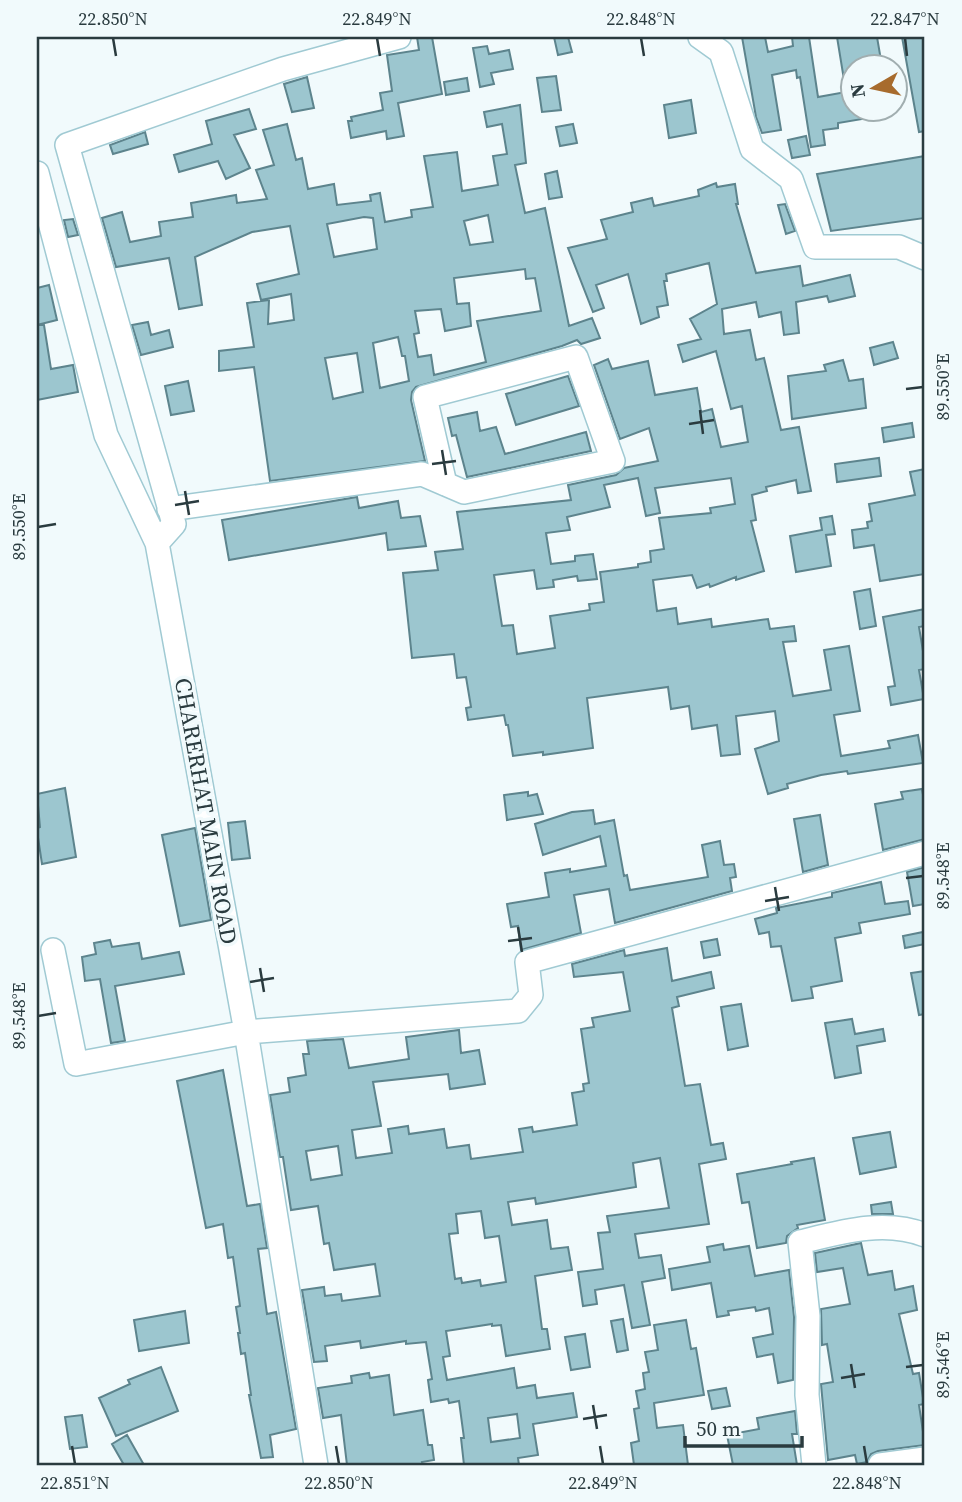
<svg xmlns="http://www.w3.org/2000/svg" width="962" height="1502" viewBox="0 0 962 1502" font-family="'Source Serif 4',serif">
<rect width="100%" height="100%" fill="#f1fafc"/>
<path fill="#9cc6cf" stroke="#5d848d" stroke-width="2" fill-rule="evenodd" d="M417 37H432L442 94 398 103 404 136 387 139 386 131 351 138 348 121H352L351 117 383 110 380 93 392 91 387 55 419 50Z
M554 37H568L572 52 558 55Z
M742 37H765L768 52 793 46 792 37H809L818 97 846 92 837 37H877L882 66H853V108H885L886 115 838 123V128L823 130 825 145 811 147 800 77 797 78 796 70 772 75 781 130 762 133 756 117Z
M902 37H925V131L919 132Z
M487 46 489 54 509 50 513 69 491 73 494 84 480 87 473 48Z
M556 76 561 110 542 112 537 78Z
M307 77 314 108 292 112 284 84Z
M467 78 469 91 446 95 444 82Z
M691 100 696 133 669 138 664 105Z
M520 105 526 163 515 165 525 213 545 208 569 326 592 318 600 338 581 344 577 340 562 346 416 387 412 392 411 400 425 461 270 481 254 367 219 371V351L254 347 247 303 269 300 268 324 294 320 291 294 261 300 257 284 299 274 290 226 252 232 195 257 202 305 179 309 169 258 116 267 102 218 122 212 130 242 161 236 159 222 193 217 191 203 236 195 237 203 267 199 256 170 274 165 263 130 287 124 296 160 302 158 308 189 334 184 337 205 371 201 370 195 380 193 385 222 412 217 411 210 433 207 424 156 457 152 462 191 498 185 493 156 507 154 502 124 487 127 484 112ZM488 215 493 242 470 245 464 221ZM364 217 373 218 377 249 334 257 327 224ZM525 269 526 279 535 278 541 311 477 321 486 362 434 375 431 355 418 357 414 334 419 333 415 311 441 309 445 331 471 326 469 303 457 304 454 278ZM398 337 402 356H405L409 381 380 388 373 343ZM357 353 363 392 333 399 325 358Z
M249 109 256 129 234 135 250 168 226 179 218 161 179 172 174 155 212 144 206 121Z
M573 124 577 143 560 146 556 127Z
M145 132 148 144 113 154 110 145Z
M806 136 810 155 792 158 788 140Z
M925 156V218L831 231 817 174Z
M557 171 562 197 549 199 545 174Z
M716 183 717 187 735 184 738 204H736L756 273 800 266 803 286 850 275 855 296 829 302 827 296 796 302 799 333 784 335 781 312 759 317 756 302 722 309 724 334 750 330 756 360 764 358 781 430 799 427 811 491 798 493 796 480 766 487 767 491 752 495 756 520 751 521 764 571 736 580V577L710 587 709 584 697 588 692 575 653 580 657 611 676 608 678 624 711 619 712 627 768 619 770 629 794 626 796 641 783 642 793 696 831 690 824 650 849 646 860 711 834 715 841 756 890 748 888 741 918 735 923 763 848 774 847 771 821 775 787 784 788 788 768 794 755 749 779 741 775 711 736 716 740 754 721 756 717 725 692 729 689 706 671 709 668 687 587 698 593 748 543 755V752L513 756 508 725H506L504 715 468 720 466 708 471 707 466 677 457 678 454 654 412 658 403 573 438 570 435 552 463 549 457 512 571 500 568 485 616 475 624 468 658 461 649 428 620 439 594 365 608 359 612 369 648 361 655 395 697 388 701 412 712 409 721 447 748 442 742 406 731 409 716 351 683 362 678 345 701 339 690 319 717 304 709 263 666 274 667 281H664L668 305 657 307 659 317 641 324 628 274 596 285 604 308 593 312 568 248 607 239 601 220 633 212 631 203 652 198 654 206 699 196 698 190ZM638 478 646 516 660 513 655 488 731 478 735 504 710 508 711 513 659 518 664 549 650 551 651 562 638 564V567L600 572 604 602 589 604 590 610 550 616 555 648 517 654 513 625 502 626 494 575 534 570 537 589 554 587 553 580 577 576 578 581 597 579 593 554 575 556V561L551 564 546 533 570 530 567 517 610 507 604 485Z
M785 204 795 231 786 234 778 205Z
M73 219 78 235 68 237 64 220Z
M49 285 57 320 37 325V288Z
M148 322 151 335 169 330 173 347 141 355 132 325Z
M37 325H44L51 369 73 365 78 392 37 400Z
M893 342 898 358 874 365 870 348Z
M843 360 849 381 863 379 866 408 792 419 788 376 826 371 824 365Z
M568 376 579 406 516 425 506 394Z
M188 381 194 411 171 415 165 386Z
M477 412 480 431 496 427 505 454 586 432 591 451 467 477 456 435 452 436 448 418Z
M912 423 914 437 884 442 882 428Z
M879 458 881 476 837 482 835 464Z
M925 469V574L880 581 874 545 854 548 852 530 868 528 867 522 872 521 869 504 915 495 910 472Z
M357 497 359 508 398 501 401 518 420 516 426 546 388 550 386 533 229 560 222 520Z
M832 516 835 534 826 535 831 566 796 572 790 536 822 530 820 518Z
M870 589 876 626 860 629 854 592Z
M925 609V626L919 627 925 663V669L919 670 924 699 891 705 888 687 895 686 883 617Z
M65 788 76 857 42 864 37 831V828L40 827 37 794Z
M922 789 925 806V839L883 850 875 804 903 799 901 792Z
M528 792V796L537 794 543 814 507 820 504 795Z
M593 810 595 824 614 820 624 876 627 875 630 890 708 877 702 845 720 841 724 865 734 864 736 877 730 878 732 891 615 923 609 889 574 895 581 933 521 950 518 926 511 927 507 904 549 897 545 873 570 869V872L606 866 600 836 543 855 535 824 572 812Z
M820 815 828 865 803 872 794 819Z
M245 821 250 858 232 860 228 823Z
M195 828 211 920 180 926 162 835Z
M925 867V904L913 906 907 872Z
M881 882 885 904 908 901 910 914 859 923 861 933 835 938 842 981 811 987 813 998 792 1001 781 946 771 947 769 932 759 934 755 919 777 913 776 908 832 897V893Z
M923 932 925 944 905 948 903 936Z
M717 939 720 955 704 958 701 942Z
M110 940 112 947 139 943 142 959 179 952 184 974 115 986 125 1041 111 1043 100 979 85 981 82 957 96 954 94 943Z
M667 948 672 981 711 972 714 988 677 997 679 1006 672 1008 685 1086 700 1084 711 1145 723 1143 726 1159 699 1164 709 1224 635 1234 639 1258 661 1255 665 1278 642 1282 650 1325 632 1328 624 1285 595 1290 597 1304 583 1306 578 1272 603 1269 598 1233 610 1232 607 1216 669 1208 660 1158 633 1163 636 1187 536 1204 535 1198 508 1202 512 1225 547 1220 551 1249 568 1247 572 1270 535 1276 542 1329H547L550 1349 506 1356 501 1325 492 1326V1324L446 1331 450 1356 443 1357 447 1380 514 1368 517 1388 535 1385 537 1398 573 1393 577 1417 533 1424 538 1455 518 1458 519 1465H464L461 1438H464L459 1401 449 1403 448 1399 431 1402 428 1380 432 1379 426 1342 406 1344V1341L361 1348 360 1341 325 1346 327 1361 314 1362 302 1290 324 1287 325 1296 341 1294 342 1301 380 1296 375 1264 334 1270 329 1243 324 1244 318 1206 291 1210 283 1157H280L270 1095 290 1092 288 1078 306 1075 303 1054H309L307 1041 343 1039 349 1068 409 1059 406 1037 459 1030 461 1053 479 1050 485 1084 450 1089 448 1074 373 1082 381 1126 352 1130 356 1158 392 1153 388 1129 408 1126 409 1134 444 1129 447 1148 469 1145 471 1159 523 1152 519 1129 532 1127 533 1132 577 1125 572 1093 584 1091 583 1084 589 1083 581 1029 594 1027 592 1018 630 1011 623 972 574 977 572 964 624 950 625 956ZM338 1146 342 1175 311 1180 306 1151ZM481 1211 485 1238 499 1236 506 1282 481 1286 480 1280 462 1283 461 1278 455 1279 449 1234 458 1233 456 1214ZM517 1414 520 1438 491 1442 488 1418Z
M925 971V1014L919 1015 911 973Z
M741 1004 748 1046 728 1050 721 1007Z
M852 1019 855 1034 883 1029 885 1041 857 1046 861 1073 835 1078 825 1023Z
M223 1070 247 1206 260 1204 267 1248 258 1249 267 1314 276 1312 296 1429 270 1435 273 1457 261 1458 249 1395H251L245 1353 241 1354 238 1333H240L236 1307 240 1306 233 1257 228 1258 223 1224 206 1228 177 1081Z
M890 1132 896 1167 860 1174 853 1138Z
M814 1158 825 1220 797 1225 798 1228 787 1236 786 1243 757 1248 749 1202 742 1203 737 1174 792 1164 791 1162Z
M891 1202 893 1214H872L871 1205Z
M861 1243 868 1275 892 1271 895 1290 913 1286 917 1310 899 1314 913 1374 919 1373 924 1404 919 1405 925 1445 878 1451 871 1454 867 1462 857 1464 855 1455 828 1460 821 1384 833 1382 827 1344 822 1345 821 1309 850 1304 843 1268 817 1272 815 1253Z
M723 1244 724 1250 749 1246 755 1276 789 1270 794 1317 793 1380 778 1383 773 1354 757 1357 753 1338 773 1334 769 1308 756 1311 755 1307 728 1311 729 1315 717 1317 711 1283 672 1290 669 1269 710 1262 707 1247Z
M185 1311 189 1343 139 1351 134 1320Z
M623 1319 628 1350 617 1352 611 1321Z
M686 1320 691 1349 696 1348 704 1395 654 1403 657 1428 683 1425 688 1465H634L631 1443 639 1441 634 1409 639 1408 636 1391 645 1389 643 1373 649 1372 645 1352 658 1350 654 1325Z
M585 1334 590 1367 571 1370 565 1337Z
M161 1367 178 1411 116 1436 99 1398 130 1384 128 1380Z
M369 1373 370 1378 389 1375 394 1415 423 1410 428 1445H432L434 1460 422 1462 423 1465H347L341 1415 323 1418 318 1388 352 1383 351 1376Z
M726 1388 730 1406 712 1409 708 1391Z
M795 1411 797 1434H792L797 1465H733L727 1435 759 1429 757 1418Z
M82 1415 87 1447 70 1449 65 1417Z
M127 1435 144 1465H124L112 1444Z"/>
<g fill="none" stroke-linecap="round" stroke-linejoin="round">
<g stroke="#a0cad3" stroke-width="26">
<path id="minor" d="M700 37 721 52 752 149 791 179 815 247H899L925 258
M37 173 106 435 157 543 246 1032 316 1465
M169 509 422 474 464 492 613 461 576 357 425 397 445 484
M157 543 174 524 67 145 283 69 399 37
M53 950 76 1064 246 1032 518 1011 531 995 527 962 925 853
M814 1465 807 1395 808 1316 800 1242C841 1232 884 1219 925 1235
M880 1465 925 1459"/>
</g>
<use href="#minor" stroke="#fff" stroke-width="23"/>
</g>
<path fill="none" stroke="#2a3b3f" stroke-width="2.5" d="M113 38 116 56M377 38 380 56M641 38 644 56M905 38 907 56M906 389 923 387M700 410 703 434M689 424 714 420M442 450 446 475M432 464 456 461M185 491 189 515M175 505 199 501M38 527 56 524M906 878 923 876M775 887 779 911M765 901 789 897M518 927 522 952M508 941 532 938M260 968 264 992M250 982 274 978M38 1016 56 1013M851 1364 855 1388M906 1367 923 1365M841 1378 865 1374M593 1405 597 1429M583 1419 607 1415M72 1446 75 1464M336 1446 339 1464M600 1446 603 1464M864 1446 867 1464"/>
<g text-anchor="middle" stroke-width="7" stroke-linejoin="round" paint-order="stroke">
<g font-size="23" fill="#2a3b3f" stroke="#f1fafc">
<text transform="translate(206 811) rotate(80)" y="8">CHARERHAT MAIN ROAD</text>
</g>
</g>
<rect width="962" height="1502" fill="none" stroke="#f1fafc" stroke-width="77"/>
<g transform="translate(874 88) rotate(261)"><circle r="33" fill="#f1fafc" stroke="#a1aeb0" stroke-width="2"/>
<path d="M0-5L12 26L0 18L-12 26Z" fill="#a76b2d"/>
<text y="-10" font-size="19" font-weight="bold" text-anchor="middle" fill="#2a3b3f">N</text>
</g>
<path d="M685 1436v10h117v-10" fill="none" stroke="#2a3b3f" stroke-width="3.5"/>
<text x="696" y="1436" font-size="21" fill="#2a3b3f" stroke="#f1fafc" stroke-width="5" paint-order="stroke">50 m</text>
<rect x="38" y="38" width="885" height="1426" fill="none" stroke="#2a3b3f" stroke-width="2.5"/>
<g font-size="18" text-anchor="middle" fill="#2a3b3f">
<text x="113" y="25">22.850°N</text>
<text x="377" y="25">22.849°N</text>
<text x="641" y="25">22.848°N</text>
<text x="905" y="25">22.847°N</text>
<text transform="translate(943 387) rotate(-90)" y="6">89.550°E</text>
<text transform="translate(19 527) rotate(-90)" y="6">89.550°E</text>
<text transform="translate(943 876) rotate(-90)" y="6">89.548°E</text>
<text transform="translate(19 1016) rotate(-90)" y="6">89.548°E</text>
<text transform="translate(943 1365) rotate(-90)" y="6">89.546°E</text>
<text x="75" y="1489">22.851°N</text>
<text x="339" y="1489">22.850°N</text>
<text x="603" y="1489">22.849°N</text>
<text x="867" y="1489">22.848°N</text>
</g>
</svg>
